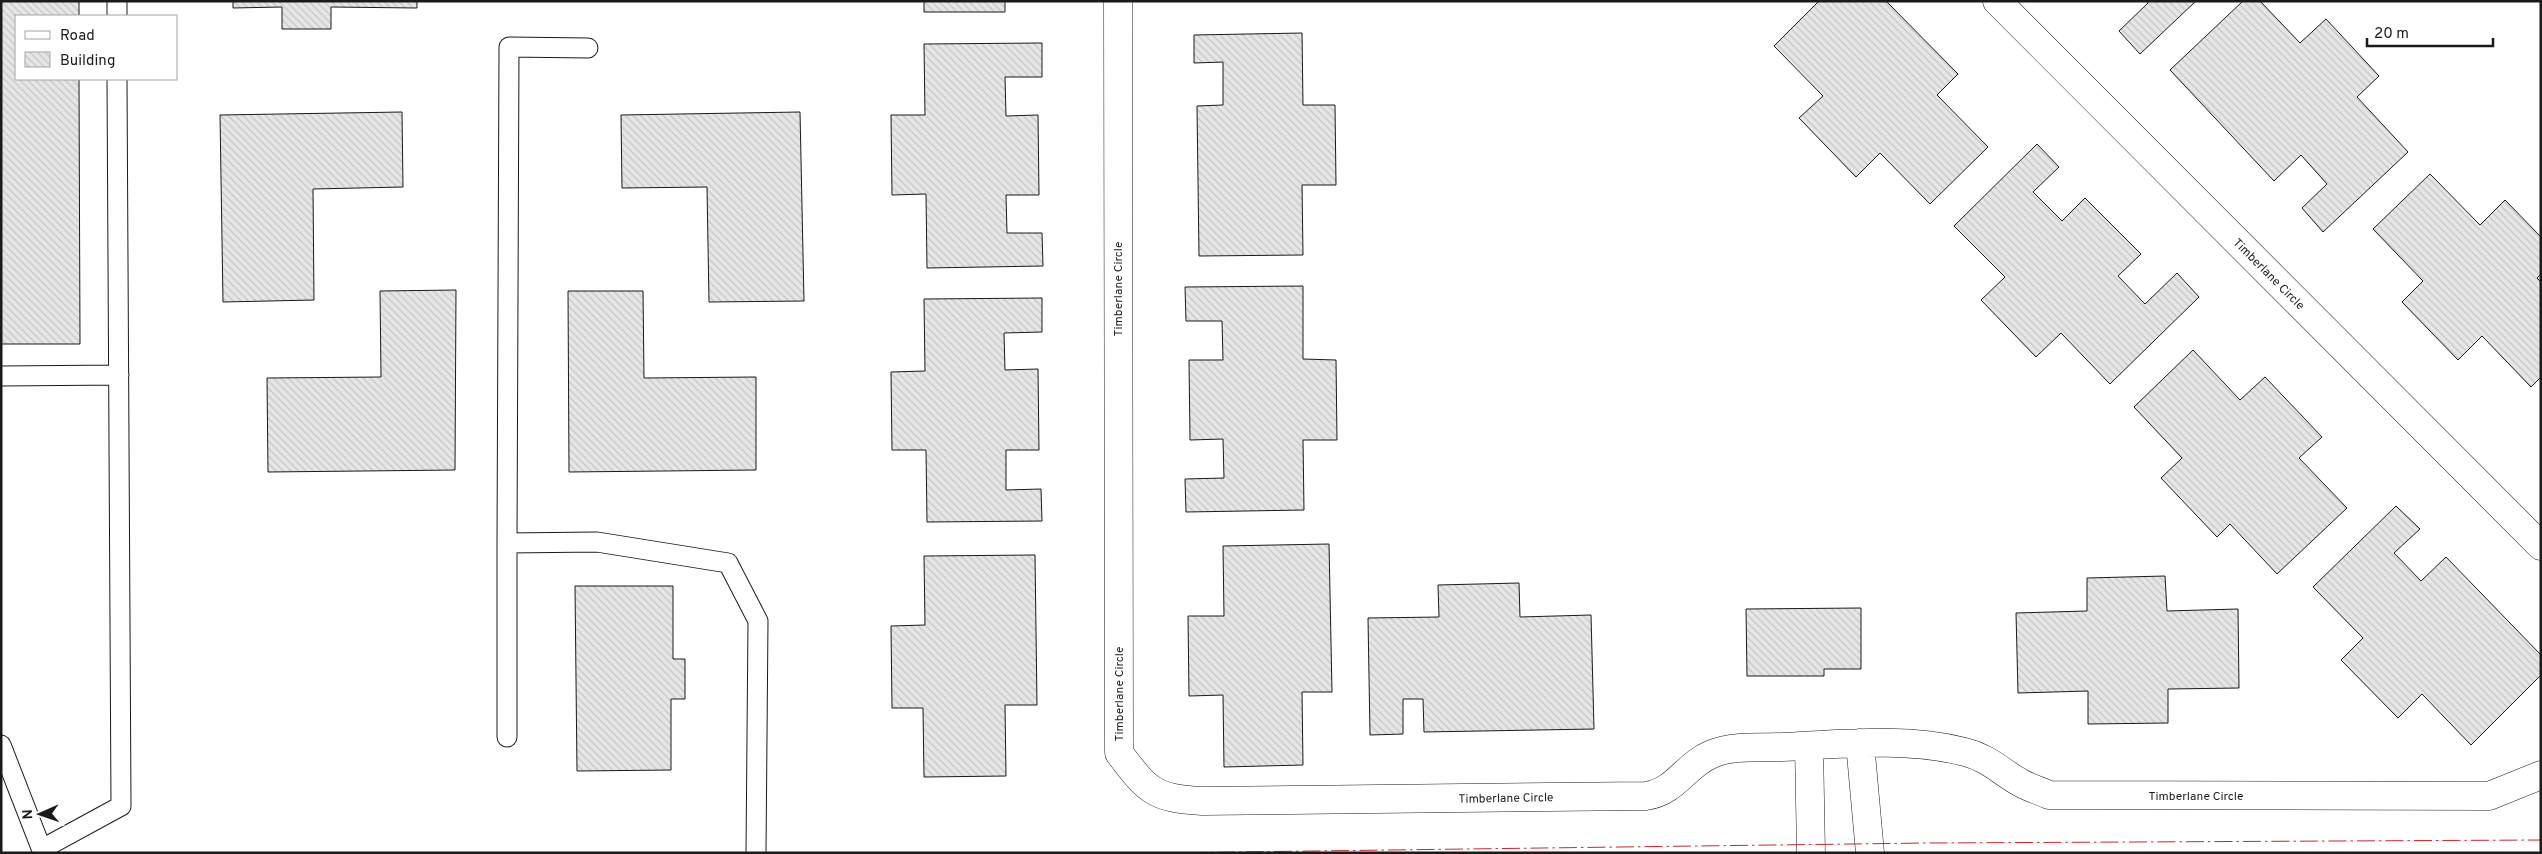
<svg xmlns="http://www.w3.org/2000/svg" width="2542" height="854" viewBox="0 0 2542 854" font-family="Overpass,sans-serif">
<defs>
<pattern id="building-back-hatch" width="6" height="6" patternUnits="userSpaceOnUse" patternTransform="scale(1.25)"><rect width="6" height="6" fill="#e6e6e6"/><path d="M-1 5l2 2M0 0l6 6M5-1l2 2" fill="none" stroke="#c5c5c5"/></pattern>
</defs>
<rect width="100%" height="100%" fill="#fff"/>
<path fill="url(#building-back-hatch)" stroke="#1a1a1a" d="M1 1H79V16H16V79H79L80 344H1Z
M233 1H417V8L331 7V29H282V7L233 8Z
M924 1H1005V12H924Z
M1819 1H1886L1958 74 1937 95 1988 147 1930 204 1880 153 1856 177 1799 118 1823 96 1774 46Z
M2147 1H2196L2140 54 2119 31 2148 3Z
M2243 1H2260L2300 43 2326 19 2379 76 2357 97 2408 152 2323 232 2302 208 2327 184 2301 155 2274 181 2170 70Z
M1302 33 1303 105H1335L1336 185H1302L1303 255 1199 256 1197 106 1223 105V62L1194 63V35Z
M1042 43V77H1005L1006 116 1038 115 1039 195H1006L1007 233H1042L1043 266 927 268 926 194 892 195 891 115H925L924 44Z
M402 112 403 187 313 189 314 300 223 302 220 115Z
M800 112 804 301 709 302 707 187 622 188 621 115Z
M2037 144 2059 167 2033 192 2062 221 2085 198 2141 254 2118 276 2145 304 2177 273 2199 297 2110 384 2061 333 2036 357 1981 300 2005 277 1954 226Z
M2430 174 2480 225 2505 200 2541 237V274L2537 278 2541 282V377L2531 387 2482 336 2458 360 2402 302 2423 281 2373 229Z
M1303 286V359L1336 360 1337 440H1303L1304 510 1186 512 1185 479 1224 478 1223 439 1190 440 1189 360H1223L1222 321H1186L1185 287Z
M456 290 455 470 268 472 267 378 381 377 380 291Z
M568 291H643L644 378 756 377V470L569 472Z
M1042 298V332L1004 333 1005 370 1038 369 1039 450H1006V490L1041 489 1042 521 927 522 926 450H892L891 372 925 371 924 299Z
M2193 350 2240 400 2265 377 2322 437 2299 458 2347 508 2277 574 2230 524 2217 537 2161 478 2182 458 2134 407Z
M2396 506 2420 529 2394 553 2421 581 2446 557 2541 655V675L2471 745 2422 694 2398 718 2341 660 2363 638 2313 587Z
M1329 544 1332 692H1302L1303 765 1224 767 1223 695 1189 696 1188 616H1224L1223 546Z
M1035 555 1037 705H1005L1006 776 924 777 923 708H892L891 626 925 625 924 556Z
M2165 576 2167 611 2238 609 2239 688 2168 689V723L2088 724V691L2018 693 2016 613 2087 611V578Z
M1519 583 1520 617 1591 615 1594 729 1424 732 1423 699H1403V734L1370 735 1368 618 1439 617 1438 585Z
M575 586H673V659H685V699H671V770L577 771Z
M1861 608V669H1824V676H1747L1746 609Z"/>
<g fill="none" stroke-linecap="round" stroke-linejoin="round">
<g stroke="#1a1a1a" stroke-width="21">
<path id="lane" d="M117 1V16
M588 48 509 47 507 543 597 542 728 563 758 621 756 853
M1 376 119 375
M507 543V737
M1 745 43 853
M42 849 121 806 117 79"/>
</g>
<g stroke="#1a1a1a" stroke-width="29">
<path id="street" d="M1118 1 1119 753C1148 791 1153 798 1202 801L1646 796C1677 791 1685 765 1712 754 1733 745 1760 748 1783 747 1842 744 1907 737 1965 752 1989 758 2001 772 2021 783 2030 788 2040 791 2049 795L2489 796 2541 775
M1997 1 2541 546
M1860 743 1870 853
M1809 746 1811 853"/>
</g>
<use href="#lane" stroke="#fff" stroke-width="19"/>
<use href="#street" stroke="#fff" stroke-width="28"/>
<path stroke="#c62828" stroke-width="1" stroke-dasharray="18 4 2.5 4" stroke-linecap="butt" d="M1160 853 1927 843 2541 840"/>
</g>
<g text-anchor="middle" stroke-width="4" stroke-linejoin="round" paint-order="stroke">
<g font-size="12" fill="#1a1a1a" stroke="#fff">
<text transform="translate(2269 274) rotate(45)" y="4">Timberlane Circle</text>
<text transform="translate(1118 289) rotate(-90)" y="4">Timberlane Circle</text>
<text transform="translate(1119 694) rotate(-90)" y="4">Timberlane Circle</text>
<text x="2196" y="800">Timberlane Circle</text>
<text transform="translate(1506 798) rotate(-1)" y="4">Timberlane Circle</text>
</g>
</g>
<rect width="2542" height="854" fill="none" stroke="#1a1a1a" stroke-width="5"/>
<rect x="15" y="15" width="162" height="65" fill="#ffffff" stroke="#a3a3a3"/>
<rect x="25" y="31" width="25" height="8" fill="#ffffff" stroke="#a3a3a3"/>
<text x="60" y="40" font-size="15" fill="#1a1a1a">Road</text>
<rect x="25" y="52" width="25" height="15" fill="url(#building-back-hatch)" stroke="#a3a3a3"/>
<text x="60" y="65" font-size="15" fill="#1a1a1a">Building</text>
<g transform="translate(40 814) rotate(268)" stroke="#ffffff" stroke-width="4" paint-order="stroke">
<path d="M0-4L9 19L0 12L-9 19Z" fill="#1a1a1a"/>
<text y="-8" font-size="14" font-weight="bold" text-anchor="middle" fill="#1a1a1a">N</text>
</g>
<path d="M2367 38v8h126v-8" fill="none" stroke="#1a1a1a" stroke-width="2.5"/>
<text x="2374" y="38" font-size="15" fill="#1a1a1a" stroke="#ffffff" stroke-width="4" paint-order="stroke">20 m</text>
</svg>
